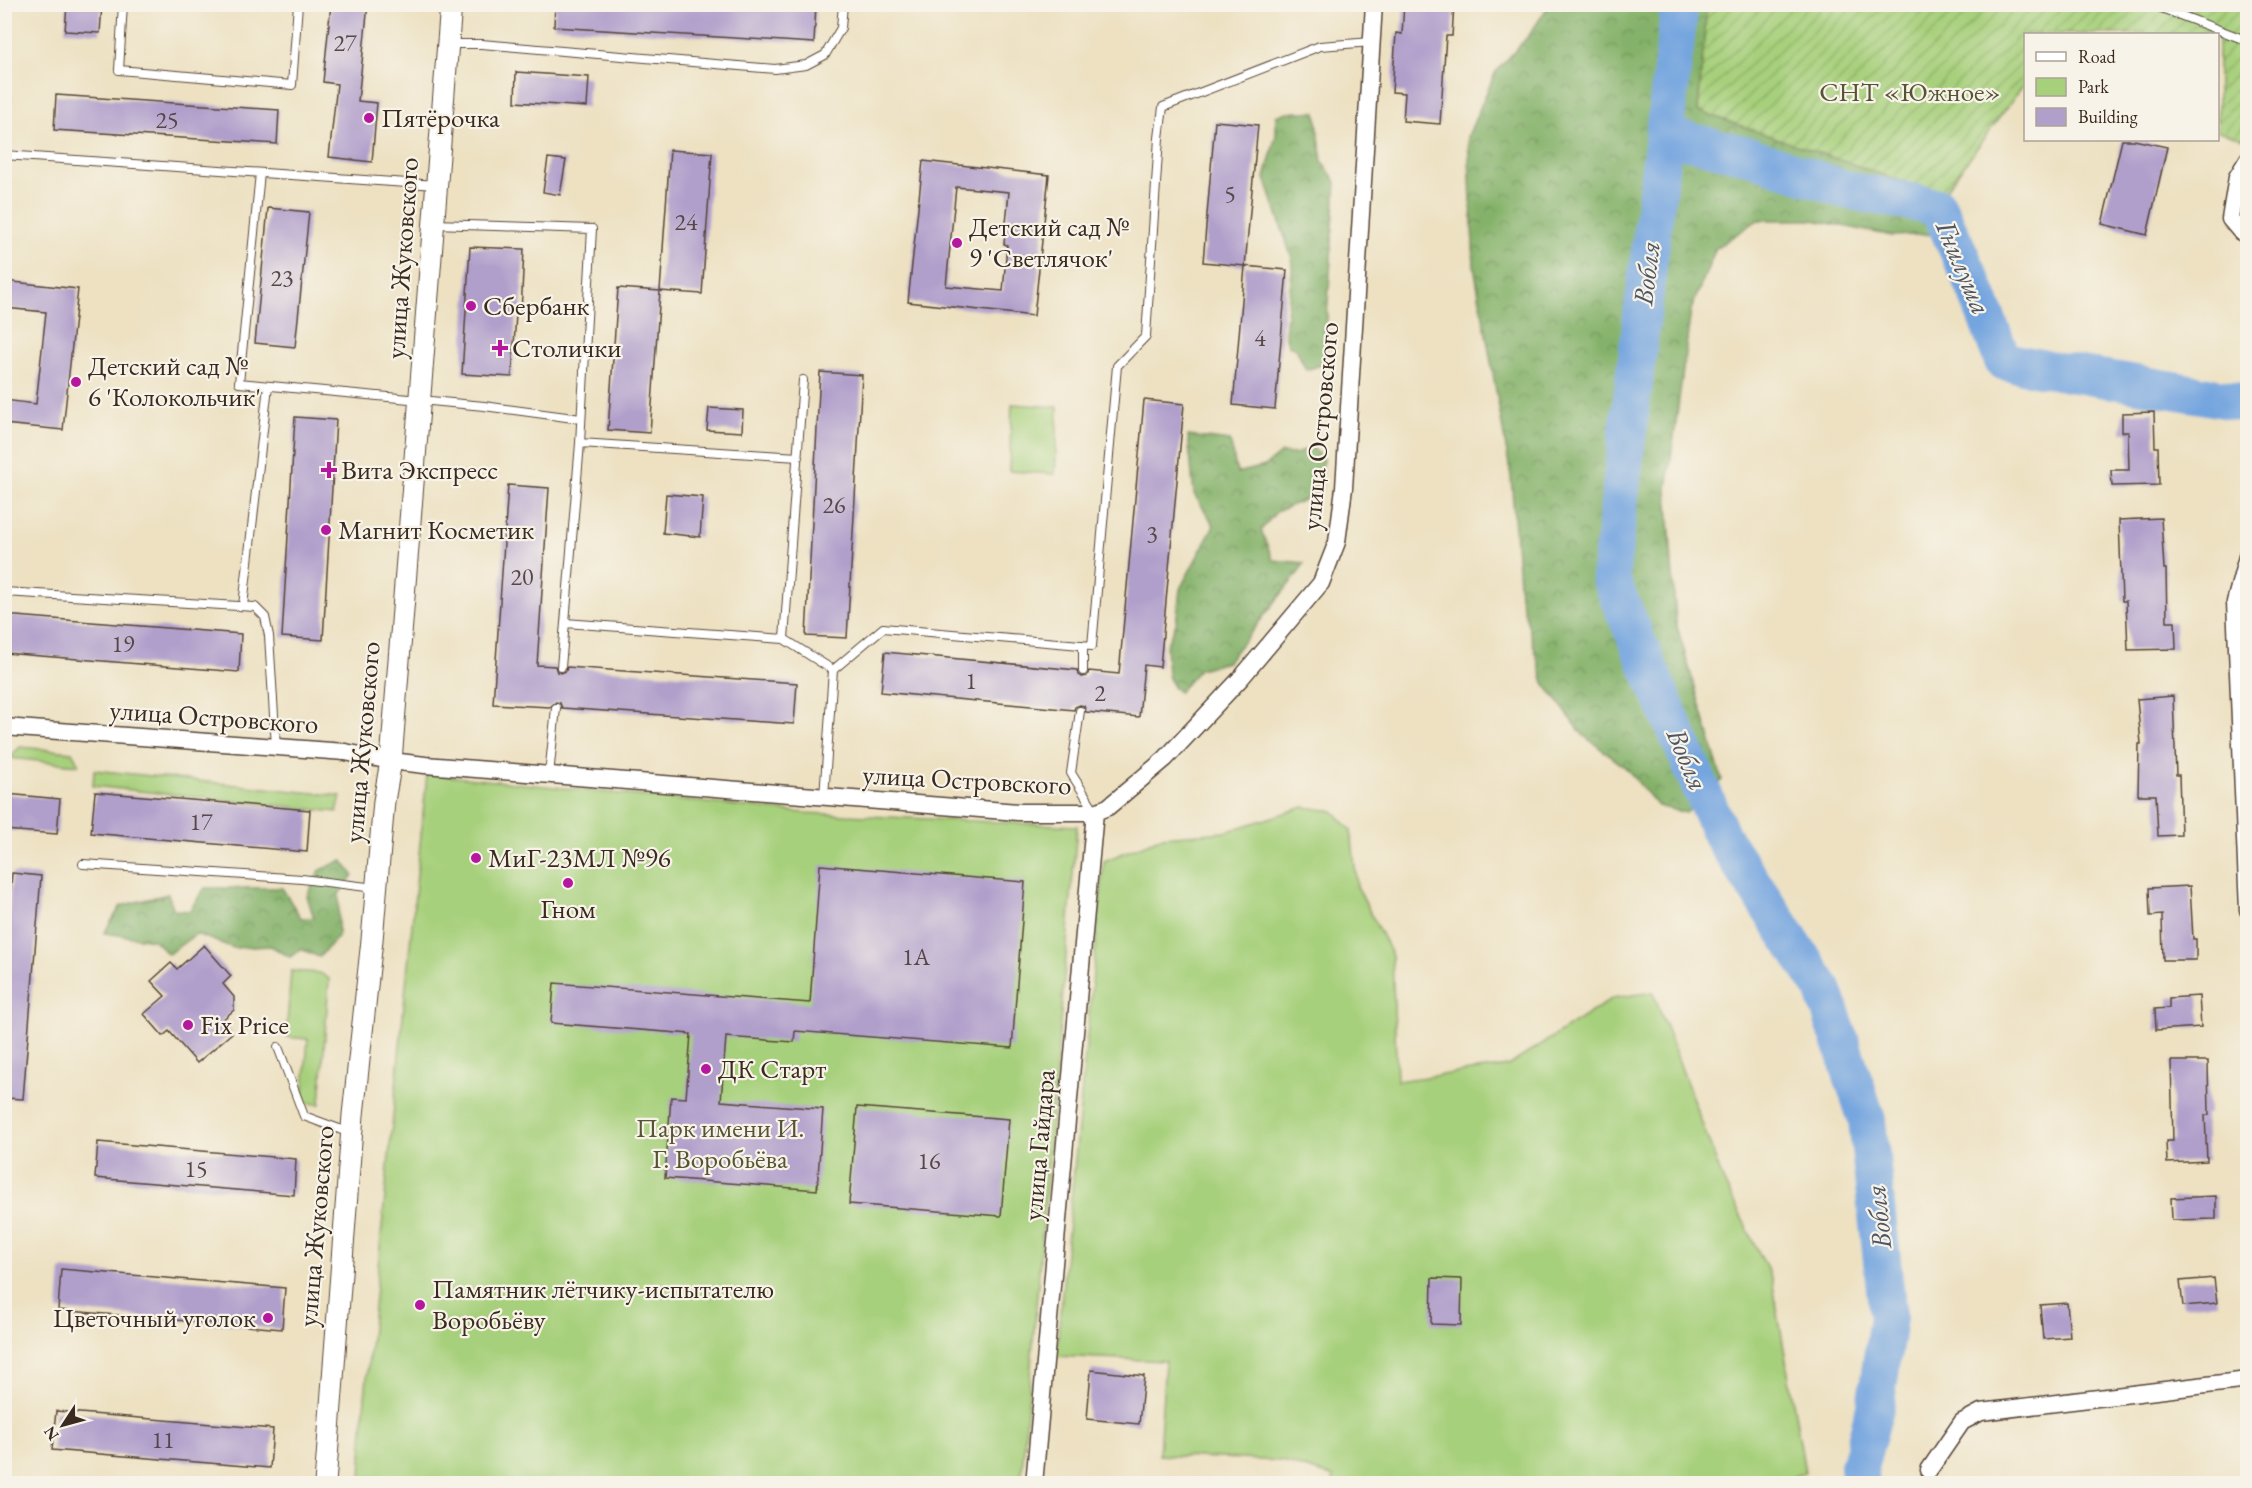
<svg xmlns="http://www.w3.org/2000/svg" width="2252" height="1488" viewBox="0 0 2252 1488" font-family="'EB Garamond',serif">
<defs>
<pattern id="forest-crowns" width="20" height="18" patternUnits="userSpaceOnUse" patternTransform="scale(1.5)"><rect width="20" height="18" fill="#85b26b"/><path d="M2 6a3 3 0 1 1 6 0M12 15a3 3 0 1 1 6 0" fill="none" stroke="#6e9157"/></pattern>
<pattern id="garden-furrows" width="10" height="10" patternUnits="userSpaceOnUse" patternTransform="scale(1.5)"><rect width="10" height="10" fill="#a7d07b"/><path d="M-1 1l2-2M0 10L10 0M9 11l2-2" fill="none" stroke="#89a964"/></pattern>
</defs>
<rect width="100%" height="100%" fill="#f7f3e8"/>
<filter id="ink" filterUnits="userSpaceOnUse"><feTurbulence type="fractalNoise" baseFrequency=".0167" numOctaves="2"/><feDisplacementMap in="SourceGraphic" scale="12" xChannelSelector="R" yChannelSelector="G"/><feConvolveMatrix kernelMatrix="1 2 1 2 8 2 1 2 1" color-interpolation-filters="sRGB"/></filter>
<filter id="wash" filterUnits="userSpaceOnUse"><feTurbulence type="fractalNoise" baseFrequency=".008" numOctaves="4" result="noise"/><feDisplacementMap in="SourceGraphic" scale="24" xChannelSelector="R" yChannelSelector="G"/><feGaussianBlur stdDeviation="1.35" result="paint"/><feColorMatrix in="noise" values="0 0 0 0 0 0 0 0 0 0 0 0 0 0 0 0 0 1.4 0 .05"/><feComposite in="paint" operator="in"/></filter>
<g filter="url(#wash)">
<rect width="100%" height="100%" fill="#ede1c2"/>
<path fill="#a7d07b" stroke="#717d4c" stroke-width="1.5" d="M1012 404 1058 407 1055 474 1009 471Z
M20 747 72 752 79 765 9 758Z
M94 770 341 796 337 812 93 786Z
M427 774 804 813 1077 826 1021 1483 361 1484 364 1408Z
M1304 807 1333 811 1351 830 1357 886 1392 956 1397 1081 1508 1066 1613 998 1653 992 1723 1180 1772 1279 1805 1472 1777 1484 1332 1483 1334 1477 1281 1461 1159 1455 1165 1361 1056 1356 1104 861 1162 837 1225 832Z
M291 971 320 973 329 979 320 1104 303 1103 308 1039 286 1037Z"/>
<path fill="url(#forest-crowns)" stroke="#606e44" stroke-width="1.5" d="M1549 5H1707L1698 111 1942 195 1937 234 1892 236 1813 220H1758L1716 248 1691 310 1667 489 1676 623 1722 780 1686 813 1658 806 1626 768 1583 735 1544 683 1520 596 1511 476 1474 266 1468 136 1495 73 1530 34Z
M1287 112H1316L1322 161 1336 182 1324 364 1306 370 1296 348 1288 345 1285 333 1293 262 1265 178 1276 135V116Z
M1188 436 1230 441 1237 473 1265 466 1281 453 1296 454 1312 447 1323 459 1320 493 1276 512 1261 530 1273 560 1304 563 1299 572 1227 662 1199 669 1179 692 1173 687 1168 675 1166 646 1176 624 1180 589 1214 525 1194 494Z
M342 860 353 875 339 894 338 937 319 957 301 949 290 957 271 946 234 948 196 934 168 954 154 940 104 933 121 906 168 894 174 910 189 911 205 888H282L301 918H314L307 896 319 871Z"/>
<path fill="url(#garden-furrows)" stroke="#717d4c" stroke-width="1.5" d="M1707 5H2247L2248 133 2243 139 2218 131V34H2026L2025 83 1942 195 1698 111Z"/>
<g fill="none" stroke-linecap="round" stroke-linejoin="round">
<path stroke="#75a5df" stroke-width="38" d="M1678 4V21L1610 578 1722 837 1823 989 1867 1120 1888 1317 1875 1408 1859 1467 1861 1484
M1664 135 1750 156 1846 190 1938 207 1974 285 2003 361C2084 377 2166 387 2248 404"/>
</g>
<g id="blocks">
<path fill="#b09fcb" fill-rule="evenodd" d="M67 4H102L100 33 65 31Z
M331 4H368L358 101 377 103 372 162 329 157 337 84 323 82Z
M555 4H816L814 43 554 27Z
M1404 4H1454L1452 36H1446L1440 124 1403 121 1405 93 1392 92 1396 33 1402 34Z
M516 72 589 77 587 107 515 102Z
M56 95 279 110 277 144 54 130Z
M1215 121 1258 125 1245 266 1203 262Z
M2122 140H2134L2167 147 2147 235 2102 224Z
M670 150 712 153 702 294 660 291Z
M548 158 566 160 560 195 543 192Z
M923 161 1049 175 1034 316 908 302ZM956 187 1009 192 1004 244 1007 245 1003 291 946 286Z
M268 208 309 212 295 347 255 343Z
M470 247 524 249 521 314H516L512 377 462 374Z
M1245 266 1287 270 1275 409 1233 405Z
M4 281 78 289 63 430 4 424V400L36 404 46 312 4 308Z
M618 288 660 291 650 433 608 430Z
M820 372 862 375 847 638 806 636Z
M1144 400 1184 404 1160 667 1144 665 1139 717 1086 712 1084 706 1080 705 1075 707 1074 710 881 692 885 652 1077 670 1078 675 1082 677 1087 676 1089 671 1119 674Z
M709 408 743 410 742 432 707 430Z
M2154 412 2155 447H2158L2159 485 2112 486 2111 470H2129L2128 432H2122V413Z
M295 417 336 420 323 640 282 637Z
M508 485 549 488 537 665 555 666 557 672 561 673 566 671 567 667 797 683 794 724 562 708 560 703 556 702 550 707 493 704Z
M666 494 703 497 700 537 663 533Z
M2161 518 2164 569H2166L2167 622H2175L2176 649 2128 650 2126 601H2122L2119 520Z
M4 615 241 634 239 672 4 653Z
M2173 696 2176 775H2179L2181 835 2158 836 2156 795H2138L2139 744H2141L2137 699Z
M95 792 310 810 307 852 91 833Z
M6 794 60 799 57 834 4 830Z
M820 865 1025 882 1012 1048 795 1031 794 1042 726 1037 721 1101 823 1109 817 1190 665 1178 671 1097 686 1098 691 1034 551 1023 554 983 810 1003Z
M12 873 41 876 23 1099 4 1098V966Z
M2190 886 2193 939H2196V960H2163L2162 915 2150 916 2149 888Z
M204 945 231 976 223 984 234 997V1010L221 1021 232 1033 197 1063 169 1031 163 1036 144 1014 165 996 151 981 171 963 177 969Z
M2199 996 2201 1027 2156 1030 2155 1009 2169 1008V998Z
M2171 1061H2208L2209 1115H2205L2207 1161 2167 1163 2166 1141H2173Z
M857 1107 1009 1119 1001 1216 849 1204Z
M98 1142 296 1159 294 1195 95 1178Z
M2216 1196V1219L2172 1220 2171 1198Z
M61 1269 285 1288 282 1329 58 1310Z
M1432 1278 1462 1279 1461 1325 1431 1324Z
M2214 1278 2217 1303 2183 1306 2180 1281Z
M2067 1303 2070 1337 2043 1339 2040 1305Z
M1091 1370 1144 1376 1139 1424 1087 1419Z
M56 1411 273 1429 270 1468 52 1450Z"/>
</g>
</g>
<g filter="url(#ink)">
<use href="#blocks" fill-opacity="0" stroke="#564537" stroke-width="1.5"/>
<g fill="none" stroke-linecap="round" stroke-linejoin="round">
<g stroke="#564537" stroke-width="10">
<path id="service" d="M123 4 119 70 292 85 298 4
M2151 4 2248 41
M449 44H481L775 69 806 65 825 55 841 28 843 4
M4 155 436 185
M260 173 239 383 484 406 581 419
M434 224 592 229 580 443 798 457
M580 443 565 623 784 639 833 670
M4 592 255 607 265 617 269 636 276 747
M243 606 268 386
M784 639 803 380
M1083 645V671
M561 667 565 623
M1080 711 1071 773 1095 811
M549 775 556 708
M824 797 833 670 883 628 1092 646 1117 366 1146 336 1159 138 1163 107 1320 46 1372 42
M83 864 302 879 375 888
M278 1047 304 1116 350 1133"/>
</g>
<g stroke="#564537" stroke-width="19">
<path id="minor" d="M2248 159 2237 177 2230 219 2241 232 2248 236
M2248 553 2235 602 2248 910
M4 727 345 752 391 761 425 765 1018 812H1095L1108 807 1165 759 1241 678 1321 583 1337 542 1344 488 1374 4
M1929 1470 1962 1422 1981 1412 2248 1380
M1034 1484 1095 812"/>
</g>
<g stroke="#564537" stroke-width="23">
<path id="tertiary" d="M325 1484 353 1115 372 940 384 801 391 761 451 4"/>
</g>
<use href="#service" stroke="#fff" stroke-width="8"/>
<use href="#minor" stroke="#fff" stroke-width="16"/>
<use href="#tertiary" stroke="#fff" stroke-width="21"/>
</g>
</g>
<g fill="#b5179e" stroke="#f7f3e8" stroke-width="2">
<circle cx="369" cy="118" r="6"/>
<circle cx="957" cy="243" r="6"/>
<circle cx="471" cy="306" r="6"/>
<path d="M497 339h6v6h6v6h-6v6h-6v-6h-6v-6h6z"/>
<circle cx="76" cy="382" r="6"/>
<path d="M326 461h6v6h6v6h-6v6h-6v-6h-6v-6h6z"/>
<circle cx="326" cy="530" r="6"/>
<circle cx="476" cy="858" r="6"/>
<circle cx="568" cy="883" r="6"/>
<circle cx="188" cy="1025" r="6"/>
<circle cx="706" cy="1069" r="6"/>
<circle cx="420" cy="1305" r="6"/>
<circle cx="268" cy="1318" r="6"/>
</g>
<g text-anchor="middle" stroke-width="4.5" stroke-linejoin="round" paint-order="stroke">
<g font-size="24" fill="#584749">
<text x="345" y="51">27</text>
<text x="167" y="128">25</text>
<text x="1230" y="202">5</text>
<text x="686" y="230">24</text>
<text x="282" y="286">23</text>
<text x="1260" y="346">4</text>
<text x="834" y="513">26</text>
<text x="1152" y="542">3</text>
<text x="522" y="585">20</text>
<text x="123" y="652">19</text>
<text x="971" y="689">1</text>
<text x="1100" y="701">2</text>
<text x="201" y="830">17</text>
<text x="916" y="965">1А</text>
<text x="929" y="1169">16</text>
<text x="196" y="1177">15</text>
<text x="163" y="1448">11</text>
</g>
<g font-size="27" fill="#565435" stroke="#f7f3e8">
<text x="1910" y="101">СНТ «Южное»</text>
<text x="720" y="1137">Парк имени И.<tspan x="720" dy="31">Г. Воробьёва</tspan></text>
</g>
<g font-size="27" fill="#3b2a1e" stroke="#f7f3e8" text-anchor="start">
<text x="381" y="127">Пятёрочка</text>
<text x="969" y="236">Детский сад №<tspan x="969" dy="31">9 'Светлячок'</tspan></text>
<text x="483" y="315">Сбербанк</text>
<text x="512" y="357">Столички</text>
<text x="88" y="375">Детский сад №<tspan x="88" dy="31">6 'Колокольчик'</tspan></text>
<text x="341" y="479">Вита Экспресс</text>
<text x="338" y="539">Магнит Косметик</text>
<text x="488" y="867">МиГ-23МЛ №96</text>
<text x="568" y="918" text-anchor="middle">Гном</text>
<text x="200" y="1034">Fix Price</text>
<text x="718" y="1078">ДК Старт</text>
<text x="432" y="1298">Памятник лётчику-испытателю<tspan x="432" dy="31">Воробьёву</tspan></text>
<text x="256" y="1327" text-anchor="end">Цветочный уголок</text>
</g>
<g font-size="27" fill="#3b2a1e" stroke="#f7f3e8">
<text transform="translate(402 258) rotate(-86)" y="9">улица Жуковского</text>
<text transform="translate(1320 426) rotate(-85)" y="9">улица Островского</text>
<text transform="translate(214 717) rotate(4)" y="9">улица Островского</text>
<text transform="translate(362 742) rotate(-85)" y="9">улица Жуковского</text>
<text transform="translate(967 780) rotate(3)" y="9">улица Островского</text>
<text transform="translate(1039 1145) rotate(-85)" y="9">улица Гайдара</text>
<text transform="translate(316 1226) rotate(-85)" y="9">улица Жуковского</text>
</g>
<g font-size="28" font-style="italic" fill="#4f5562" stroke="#f7f3e8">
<text transform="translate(1964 267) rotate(67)" y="10">Гнилуша</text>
<text transform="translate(1646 273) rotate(-83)" y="10">Вобля</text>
<text transform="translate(1688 759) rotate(67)" y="10">Вобля</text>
<text transform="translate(1878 1217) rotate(-96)" y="10">Вобля</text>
</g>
</g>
<rect width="2252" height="1488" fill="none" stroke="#f7f3e8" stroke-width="24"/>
<rect x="2024" y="33" width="195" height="108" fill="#f7f3e8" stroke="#aca397" stroke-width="1.5"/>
<rect x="2036" y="52" width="30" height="9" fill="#ffffff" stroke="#aca397" stroke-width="1.5"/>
<text x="2078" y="63" font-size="18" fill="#3b2a1e">Road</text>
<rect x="2036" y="78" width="30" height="18" fill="#a7d07b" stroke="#aca397" stroke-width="1.5"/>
<text x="2078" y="93" font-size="18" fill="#3b2a1e">Park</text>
<rect x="2036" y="108" width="30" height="18" fill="#b09fcb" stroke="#aca397" stroke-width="1.5"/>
<text x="2078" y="123" font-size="18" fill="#3b2a1e">Building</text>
<g transform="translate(63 1425) rotate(234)" stroke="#f7f3e8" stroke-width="4.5" paint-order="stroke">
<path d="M0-4.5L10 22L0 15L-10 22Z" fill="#3b2a1e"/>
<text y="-9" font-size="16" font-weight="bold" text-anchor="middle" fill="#3b2a1e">N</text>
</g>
</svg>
